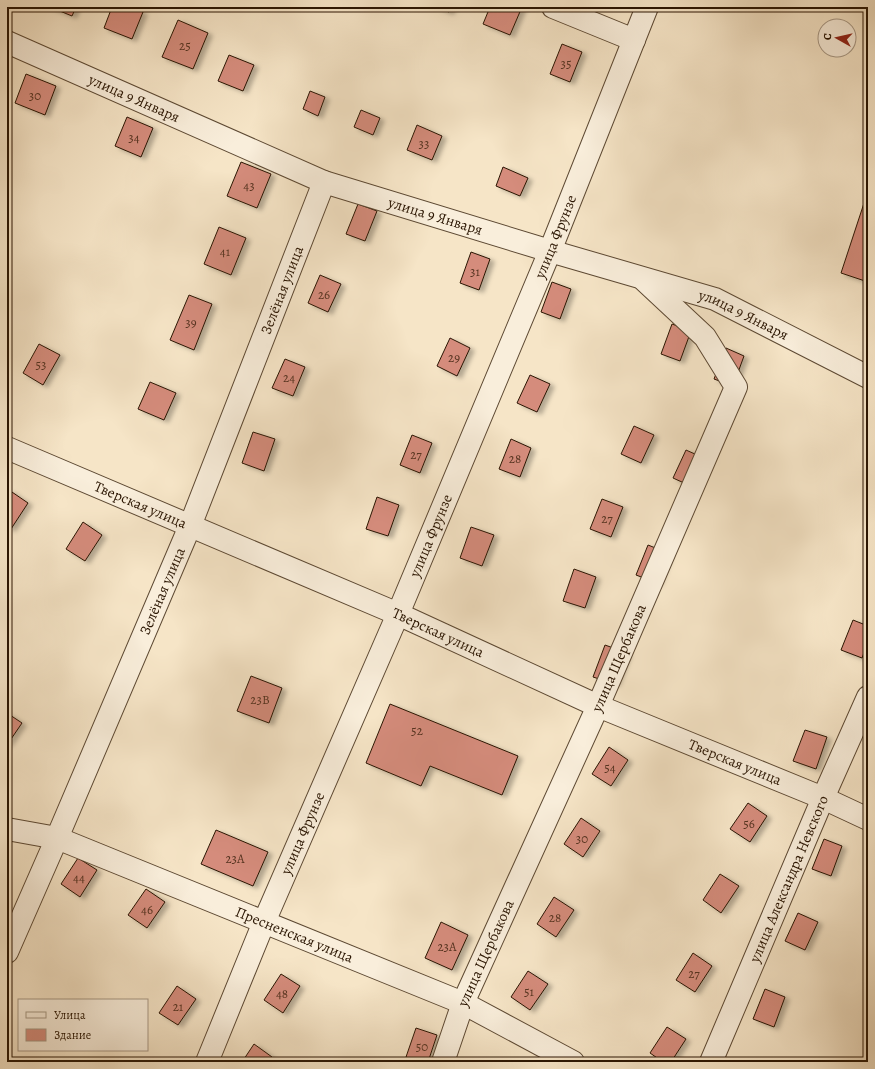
<svg xmlns="http://www.w3.org/2000/svg" width="875" height="1069" viewBox="0 0 875 1069" font-family="Alegreya,serif">
<defs>
<filter id="shadow"><feDropShadow dx="4.5" dy="2.5" stdDeviation="2" flood-color="#0004"/></filter>
</defs>
<rect width="100%" height="100%" fill="#f6e5c7"/>
<filter id="stains"><feTurbulence type="fractalNoise" baseFrequency=".005" numOctaves="4"/><feColorMatrix values="0 0 0 0 .2 0 0 0 0 .09 0 0 0 0 .02 0 0 0 .5 -.17"/></filter>
<radialGradient id="worn" r=".72"><stop offset=".6" stop-color="#630" stop-opacity="0"/><stop offset="1" stop-color="#630" stop-opacity=".3"/></radialGradient>
<path fill="#d58c7c" stroke="#2a1502" filter="url(#shadow)" d="M50 7H76L72 16Z
M112 7H132L143 12 132 39 104 28Z
M437 7H452L449 12Z
M490 7H522L510 35 483 24Z
M178 20 208 33 193 69 162 57Z
M562 44 582 52 570 82 550 74Z
M229 55 254 65 243 91 218 81Z
M26 74 56 86 45 115 15 103Z
M310 91 325 97 318 116 303 109Z
M361 110 380 118 373 135 354 127Z
M127 117 153 128 141 157 115 146Z
M417 125 442 136 432 160 407 150Z
M241 162 271 174 257 208 227 196Z
M503 167 528 178 520 196 496 186Z
M868 191V282L841 273Z
M358 204 377 211 365 241 346 234Z
M219 227 246 238 231 275 204 264Z
M471 252 490 259 479 290 460 283Z
M320 275 341 284 328 312 308 303Z
M552 282 571 289 560 319 541 312Z
M189 295 212 304 194 350 170 340Z
M672 324 691 331 680 361 661 354Z
M450 338 470 348 457 376 437 366Z
M39 344 60 355 43 385 23 373Z
M726 348 744 356 733 386 714 379Z
M285 359 305 367 293 396 272 388Z
M530 375 550 384 537 412 517 403Z
M150 382 176 393 164 420 138 409Z
M634 426 654 435 641 463 621 454Z
M253 432 275 439 264 471 242 463Z
M412 435 432 443 420 473 400 465Z
M511 439 531 448 520 477 499 469Z
M686 450 706 459 693 487 673 478Z
M9 490 28 503 11 529 7 527V493Z
M377 497 399 505 388 536 366 529Z
M602 499 623 507 611 537 590 529Z
M83 522 102 535 85 561 66 549Z
M471 527 494 535 482 566 460 558Z
M648 545 668 553 657 583 636 575Z
M574 569 596 577 585 608 563 601Z
M853 620 868 626V642L862 658 841 650Z
M605 645 627 653 615 684 593 677Z
M251 676 282 688 269 723 237 711Z
M390 704 518 756 502 795 430 766 421 786 366 763Z
M7 713 22 723 7 745Z
M805 730 827 737 816 769 793 761Z
M609 747 628 760 611 786 592 774Z
M748 803 767 816 750 842 730 829Z
M581 818 600 831 583 857 564 844Z
M216 830 268 852 253 886 201 864Z
M824 839 842 846 831 876 812 869Z
M78 858 97 870 80 897 61 884Z
M720 874 739 886 721 913 703 900Z
M146 889 165 902 147 928 128 915Z
M554 897 574 910 556 937 537 924Z
M798 913 818 922 805 950 785 941Z
M441 922 468 935 452 970 425 958Z
M693 953 712 966 695 992 676 980Z
M528 971 548 984 530 1010 511 997Z
M281 974 300 986 283 1013 264 1000Z
M177 986 196 999 178 1025 159 1013Z
M765 989 785 997 774 1027 753 1019Z
M667 1027 686 1039 671 1062H663L650 1053Z
M416 1028 437 1035 428 1062H422L406 1057Z
M254 1044 272 1057 269 1062H242Z"/>
<g fill="none" stroke-linecap="round" stroke-linejoin="round">
<g stroke="#5d4933" stroke-width="24">
<g id="minor">
<path d="M553 7 634 40"/>
<path id="s1" d="M7 42 324 182 550 251 715 299 868 377"/>
<path id="s2" d="M7 448 398 614 598 706 823 798 868 819"/>
<path id="s3" d="M7 829 57 838 463 1003 573 1062"/>
<path id="s4" d="M7 952 57 838 190 526 324 182"/>
<path id="s5" d="M207 1062 264 922 398 614 550 251 647 7"/>
<path id="s6" d="M443 1062 463 1003 598 706 736 387 705 337 645 281"/>
<path id="s7" d="M711 1062 823 798 868 697"/>
</g>
</g>
<use href="#minor" stroke="#f9eedb" stroke-width="22"/>
</g>
<g text-anchor="middle" stroke-width="3" stroke-linejoin="round" paint-order="stroke">
<g font-size="13" fill="#553320">
<text x="185" y="50">25</text>
<text x="566" y="68">35</text>
<text x="35" y="100">30</text>
<text x="134" y="142">34</text>
<text x="424" y="148">33</text>
<text x="249" y="190">43</text>
<text x="225" y="256">41</text>
<text x="475" y="276">31</text>
<text x="324" y="299">26</text>
<text x="191" y="327">39</text>
<text x="454" y="362">29</text>
<text x="41" y="369">53</text>
<text x="289" y="382">24</text>
<text x="416" y="459">27</text>
<text x="515" y="463">28</text>
<text x="607" y="523">27</text>
<text x="260" y="704">23В</text>
<text x="417" y="735">52</text>
<text x="610" y="772">54</text>
<text x="749" y="828">56</text>
<text x="582" y="843">30</text>
<text x="235" y="863">23А</text>
<text x="79" y="882">44</text>
<text x="147" y="914">46</text>
<text x="555" y="922">28</text>
<text x="447" y="951">23А</text>
<text x="694" y="978">27</text>
<text x="529" y="996">51</text>
<text x="282" y="998">48</text>
<text x="178" y="1011">21</text>
<text x="422" y="1051">50</text>
</g>
<g font-size="15" fill="#2a1502" stroke="#f9eedb">
<text dy="5" stroke="none"><textPath href="#s1" startOffset="139">улица 9 Января</textPath></text>
<text dy="5" stroke="none"><textPath href="#s1" startOffset="463">улица 9 Января</textPath></text>
<text dy="5" stroke="none"><textPath href="#s5" startOffset="896">улица Фрунзе</textPath></text>
<text dy="5" stroke="none"><textPath href="#s4" startOffset="717">Зелёная улица</textPath></text>
<text dy="5" stroke="none"><textPath href="#s1" startOffset="787">улица 9 Января</textPath></text>
<text dy="5" stroke="none"><textPath href="#s2" startOffset="145">Тверская улица</textPath></text>
<text dy="5" stroke="none"><textPath href="#s5" startOffset="572">улица Фрунзе</textPath></text>
<text dy="5" stroke="none"><textPath href="#s4" startOffset="393">Зелёная улица</textPath></text>
<text dy="5" stroke="none"><textPath href="#s2" startOffset="469">Тверская улица</textPath></text>
<text dy="5" stroke="none"><textPath href="#s6" startOffset="441">улица Щербакова</textPath></text>
<text dy="5" stroke="none"><textPath href="#s2" startOffset="793">Тверская улица</textPath></text>
<text dy="5" stroke="none"><textPath href="#s5" startOffset="248">улица Фрунзе</textPath></text>
<text dy="5" stroke="none"><textPath href="#s7" startOffset="199">улица Александра Невского</textPath></text>
<text dy="5" stroke="none"><textPath href="#s3" startOffset="307">Пресненская улица</textPath></text>
<text dy="5" stroke="none"><textPath href="#s6" startOffset="117">улица Щербакова</textPath></text>
</g>
</g>
<rect width="875" height="1069" fill="none" stroke="#f6e5c7" stroke-width="24"/>
<rect x="8" y="8" width="859" height="1053" fill="none" stroke="#2a1502" stroke-width="2"/>
<rect x="12" y="12" width="851" height="1045" fill="none" stroke="#2a1502"/>
<rect x="18" y="999" width="130" height="52" fill="#f9eedb" stroke="#a69784"/>
<rect x="26" y="1012" width="20" height="6" fill="#f9eedb" stroke="#a69784"/>
<text x="54" y="1019" font-size="12" fill="#2a1502">Улица</text>
<rect x="26" y="1029" width="20" height="12" fill="#d58c7c" stroke="#a69784"/>
<text x="54" y="1039" font-size="12" fill="#2a1502">Здание</text>
<g transform="translate(837 38) rotate(278)"><circle r="19" fill="#f9eedb" stroke="#a69784"/>
<path d="M0-3L7 15L0 10L-7 15Z" fill="#8f2418"/>
<text y="-6" font-size="11" font-weight="bold" text-anchor="middle" fill="#2a1502">С</text>
</g>
<rect width="100%" height="100%" filter="url(#stains)"/>
<rect width="100%" height="100%" fill="url(#worn)"/>
</svg>
